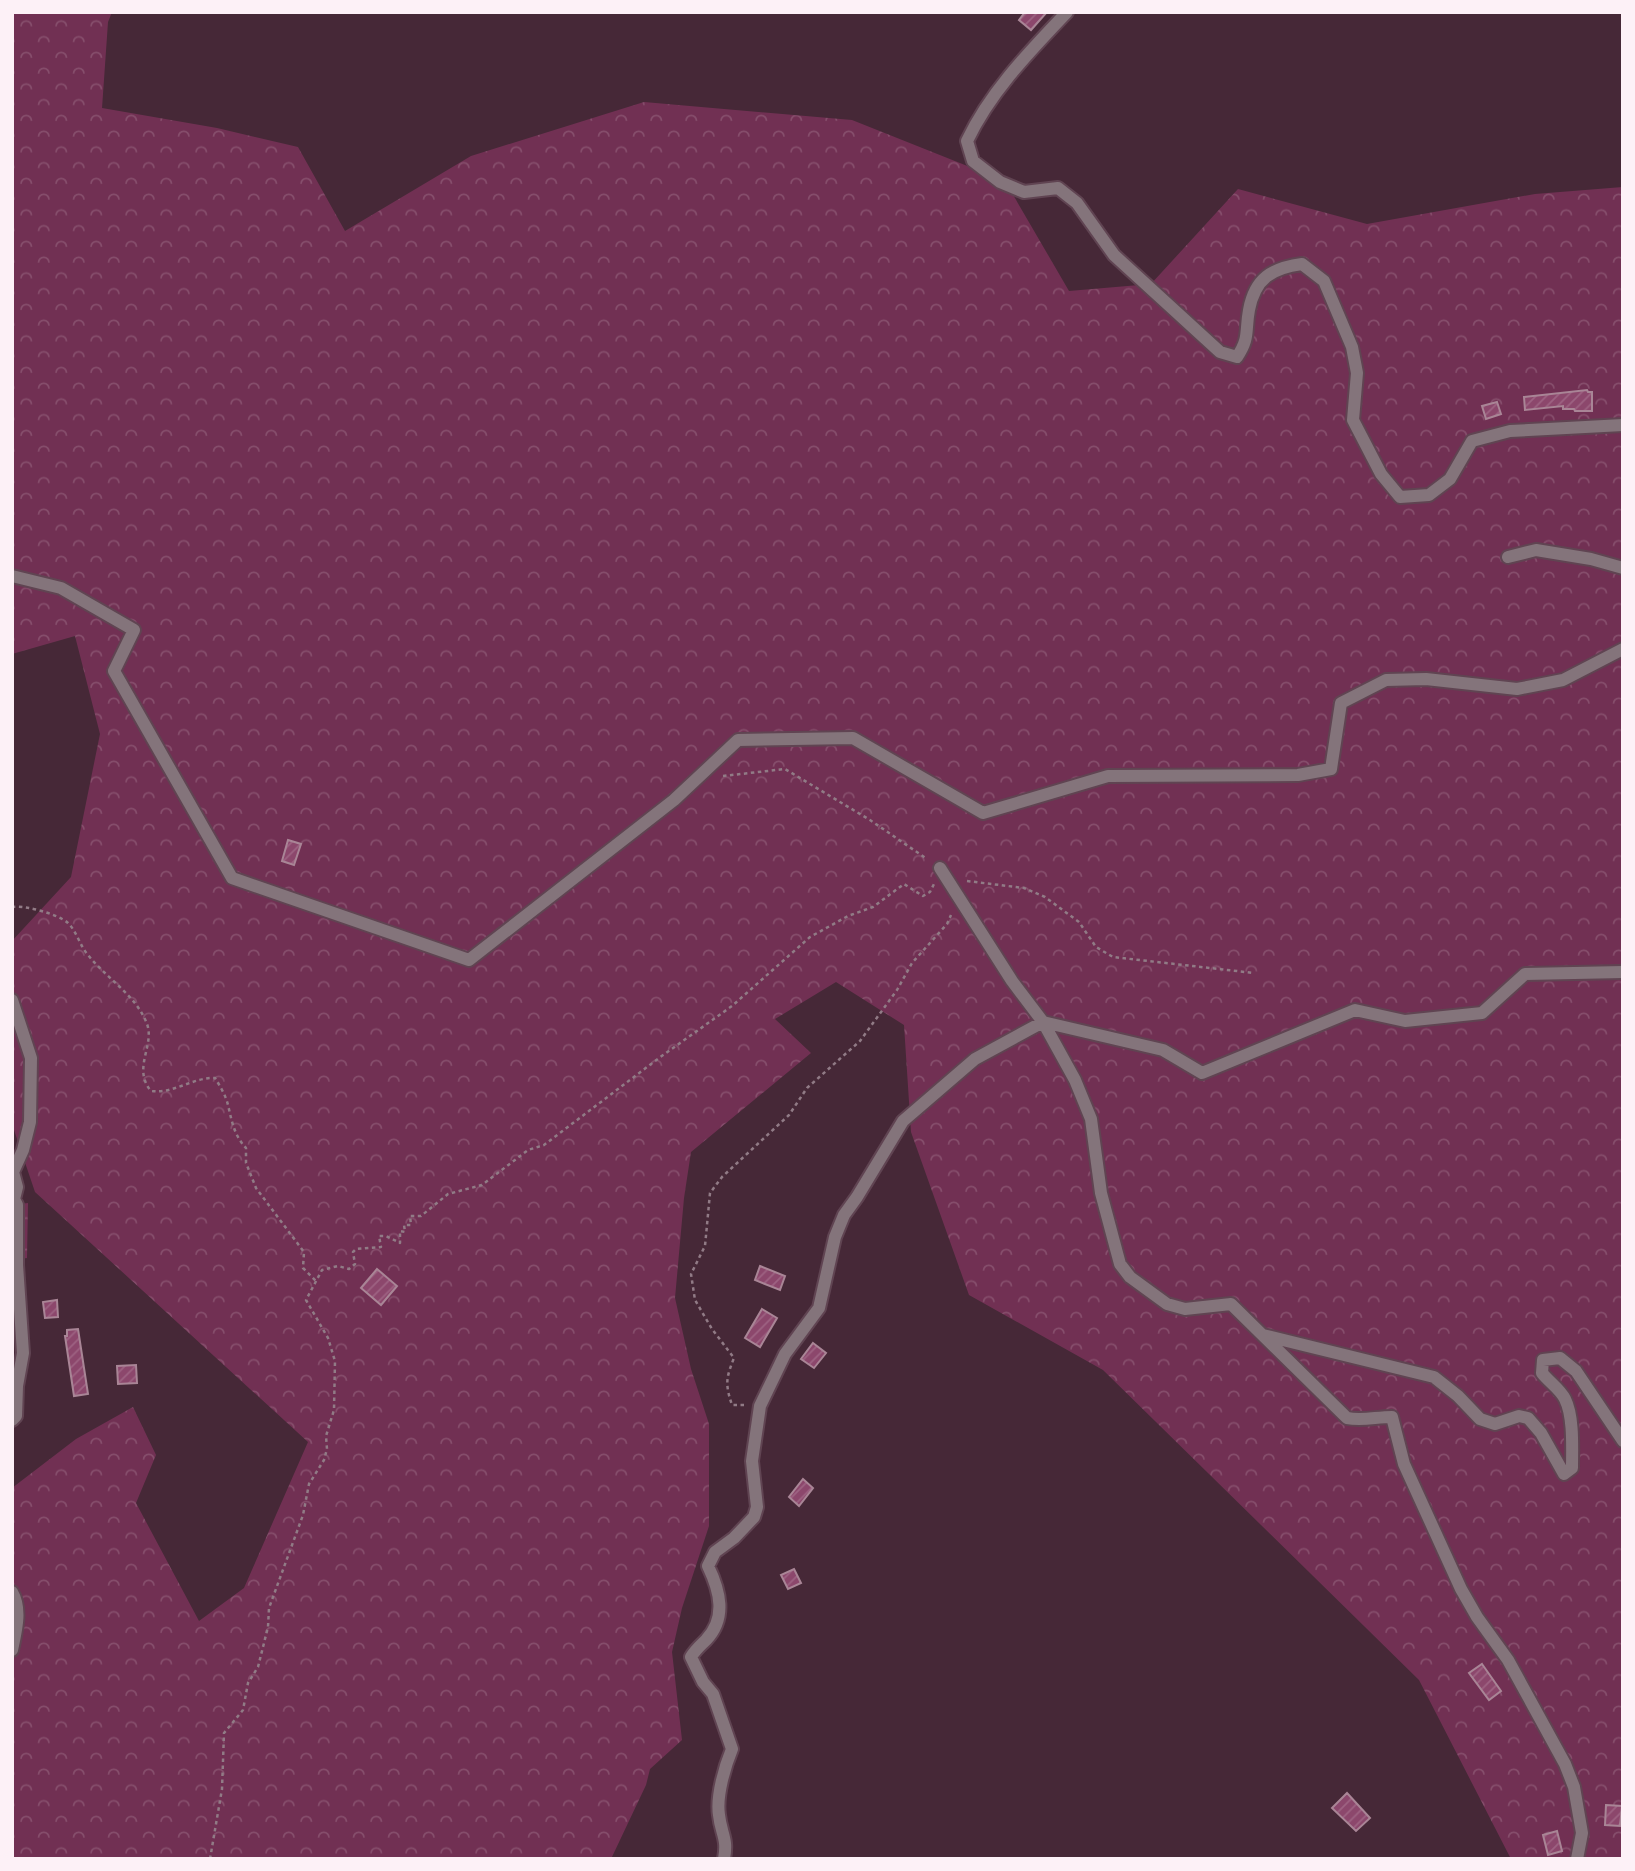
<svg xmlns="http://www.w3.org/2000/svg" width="1635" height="1871" viewBox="0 0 1635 1871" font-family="'Space Grotesk',sans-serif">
<defs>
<pattern id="forest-crowns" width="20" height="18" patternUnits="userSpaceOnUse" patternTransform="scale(1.75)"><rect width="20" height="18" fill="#713053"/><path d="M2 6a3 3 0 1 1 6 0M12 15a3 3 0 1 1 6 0" fill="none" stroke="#864e6c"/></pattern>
<pattern id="building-hatch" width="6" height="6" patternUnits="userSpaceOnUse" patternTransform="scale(1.75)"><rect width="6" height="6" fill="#8c476c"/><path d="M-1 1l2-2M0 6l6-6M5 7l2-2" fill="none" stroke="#9d6282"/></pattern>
</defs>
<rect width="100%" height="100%" fill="#462837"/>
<path fill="url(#forest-crowns)" d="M12 12H112L108 22 102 108 217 128 298 147 345 231 471 156 644 102 852 120 1005 181 1069 291 1151 284 1238 189 1367 224 1535 194 1623 187V1859H1511L1419 1680 1103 1370 969 1295 911 1132 904 1025 836 982 775 1019 811 1053 691 1152 684 1198 675 1298 691 1369 709 1424V1526L682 1608 672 1652 682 1740 650 1769 646 1785 611 1859H12V1488L76 1439 133 1407 156 1455 136 1503 199 1621 244 1588 308 1442 35 1192 12 1124V941L71 877 100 734 75 636 12 654Z
M28 1203 27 1258 12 1260V1205Z"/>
<path fill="url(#building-hatch)" stroke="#a98596" stroke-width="2" d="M1025 12H1047L1031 30 1019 20Z
M1587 390 1588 392H1592V411H1575L1574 409H1563V406L1525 410 1524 397Z
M1497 402 1501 414 1486 419 1482 406Z
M288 840 301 844 294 865 282 861Z
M760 1266 785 1276 780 1290 755 1280Z
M377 1269 397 1286 381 1305 361 1288Z
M57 1300 58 1317 45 1318 43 1302Z
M762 1309 777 1318 760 1347 745 1338Z
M78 1329 88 1394 74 1396 65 1336H67V1330Z
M813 1343 826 1353 814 1368 801 1359Z
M136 1365 137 1383 118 1384 117 1366Z
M803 1479 813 1488 799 1506 789 1497Z
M794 1569 801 1583 788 1589 781 1575Z
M1482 1664 1501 1691 1489 1700 1469 1673Z
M1347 1793 1370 1818 1356 1831 1332 1808Z
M1606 1805 1622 1806 1620 1826 1605 1825Z
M1557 1831 1562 1851 1548 1855 1543 1835Z"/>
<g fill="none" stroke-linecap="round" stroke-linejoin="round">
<g stroke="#604452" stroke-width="16">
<path id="street" d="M1067 12C1030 51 990 92 967 141L973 161 1000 182 1024 192 1058 188 1077 203 1114 255 1220 352 1237 357C1250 338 1245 331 1249 310 1255 278 1272 268 1302 264L1324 281 1352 347 1357 373 1353 420 1381 474 1400 497 1429 495 1450 479 1472 441 1510 431 1623 425
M1508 557 1536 550 1591 559 1623 568
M12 576 61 588 134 630 114 671 232 878 469 960 674 800 738 740 853 738 983 813 1108 776 1298 775 1331 769 1341 703 1386 680 1426 679 1517 689 1563 680 1623 649
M940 868 1012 981 1043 1022 1075 1080 1091 1119 1101 1193 1120 1264 1130 1277 1167 1304 1185 1309 1231 1304 1347 1418C1362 1421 1376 1417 1392 1417L1404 1464 1461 1589 1477 1617 1508 1660 1565 1764 1574 1787 1582 1833 1577 1859
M12 1000 31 1058 30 1122 23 1150 13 1172 17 1187 14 1199 17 1205V1265L23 1353 17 1386 16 1416 12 1420
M1263 1335 1434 1377 1458 1396 1480 1419 1495 1424 1519 1416 1528 1418 1541 1433 1564 1474 1572 1468C1572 1449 1574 1417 1565 1399 1560 1389 1549 1382 1542 1373L1543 1360 1560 1358 1576 1371 1623 1441
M12 1592C22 1609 16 1631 12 1650
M724 1859C728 1838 721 1834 719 1815 716 1796 725 1766 732 1749L713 1694 703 1682 691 1657C695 1650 700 1646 706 1640 727 1618 720 1591 708 1566L715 1552 734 1538 754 1517 757 1507 752 1461 760 1406 785 1354 819 1308 835 1237 844 1215 857 1197 903 1121 975 1059 1043 1022 1163 1050 1202 1073 1355 1010 1405 1021 1482 1013 1525 974 1623 972"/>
</g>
<path stroke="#917b86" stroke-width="2.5" stroke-dasharray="3.5 3.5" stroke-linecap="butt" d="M723 776 785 769 870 820 927 859
M967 881 1024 888 1045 897 1079 922 1096 947 1113 957 1254 973
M12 907C25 905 58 914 68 923 77 932 80 946 88 955 107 979 136 995 147 1024 155 1045 132 1069 151 1091 174 1094 193 1077 215 1078 220 1086 226 1096 228 1105 232 1122 234 1135 246 1148V1163L256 1188 304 1252 303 1268 316 1281
M744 1405H732C725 1384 726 1378 734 1358L712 1329 695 1300 691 1274 705 1246 710 1193 722 1177 789 1115 807 1088 860 1041 897 990 912 963 947 924 951 915
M210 1859 222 1789 224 1733 243 1710 248 1683 258 1667 268 1627 269 1608 303 1515 309 1484 324 1460 327 1449 326 1436 334 1410 335 1361 328 1338 306 1300 322 1270 338 1266 349 1269 355 1264 353 1252 356 1249 381 1247 379 1236H386L400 1243V1231L405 1232 404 1225H411L410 1216H421L448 1194 482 1185 528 1150 544 1145 659 1058 732 1006 810 937 848 916 873 907 904 884 923 896 930 892 934 884"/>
<use href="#street" stroke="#84747b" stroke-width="12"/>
</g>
<rect width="1635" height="1871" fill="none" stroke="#fdf1f7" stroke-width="28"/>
</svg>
